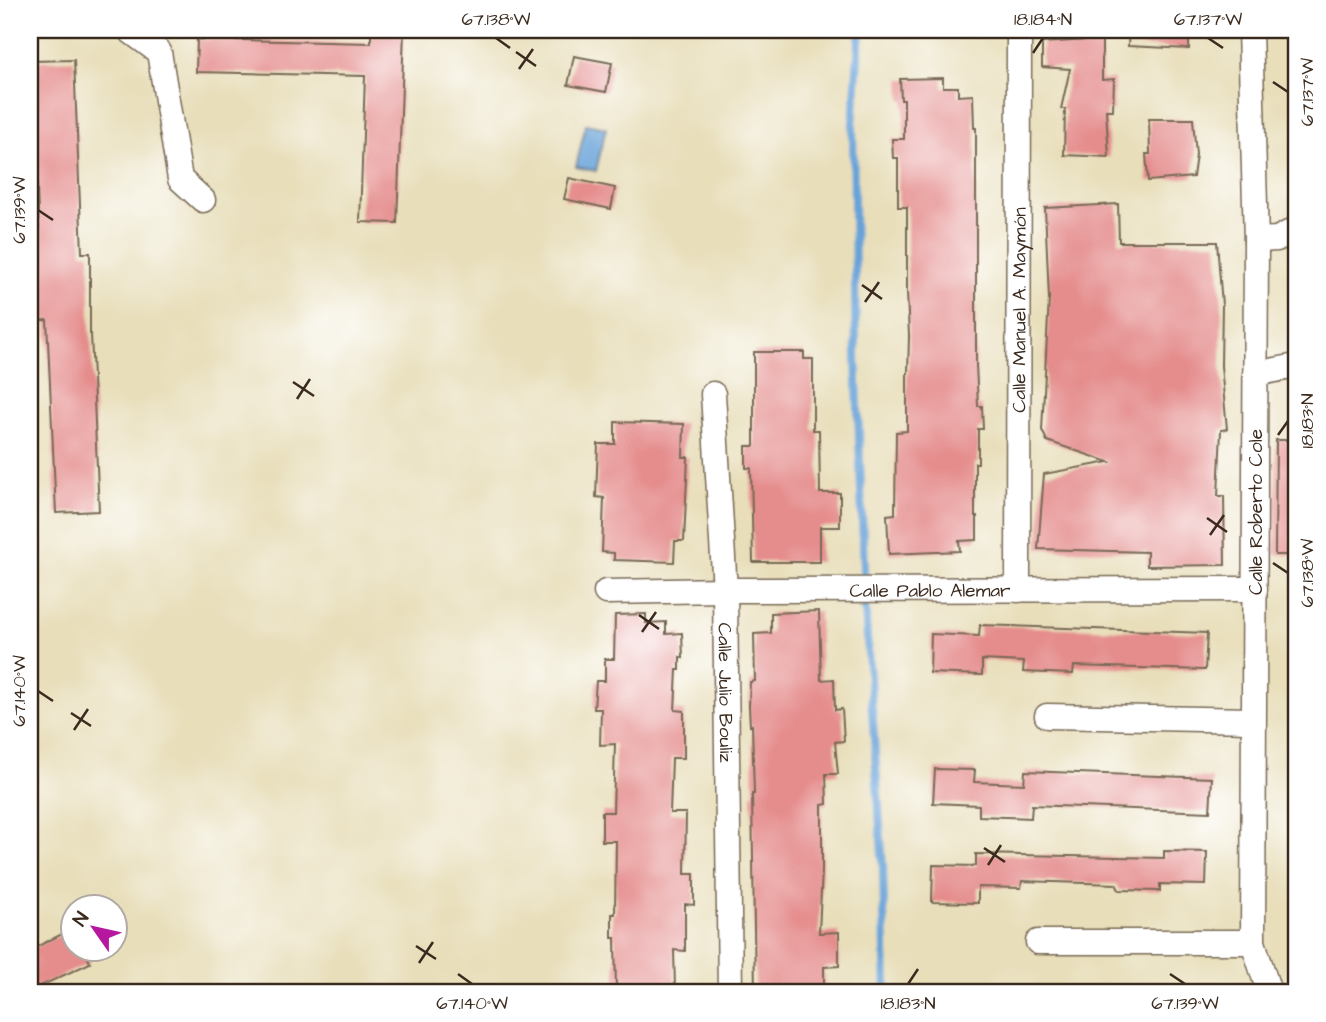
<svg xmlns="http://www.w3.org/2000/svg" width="1326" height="1022" viewBox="0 0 1326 1022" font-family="'Architects Daughter',sans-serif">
<rect width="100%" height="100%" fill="#fff"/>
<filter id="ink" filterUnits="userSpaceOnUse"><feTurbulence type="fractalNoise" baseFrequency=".0143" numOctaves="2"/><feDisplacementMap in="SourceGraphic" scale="14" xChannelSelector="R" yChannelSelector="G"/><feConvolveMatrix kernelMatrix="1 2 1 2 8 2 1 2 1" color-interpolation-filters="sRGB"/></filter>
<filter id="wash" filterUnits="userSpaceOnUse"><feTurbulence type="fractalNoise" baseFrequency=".00686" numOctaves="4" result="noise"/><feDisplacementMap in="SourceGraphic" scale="28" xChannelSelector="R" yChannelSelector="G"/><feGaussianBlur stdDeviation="1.57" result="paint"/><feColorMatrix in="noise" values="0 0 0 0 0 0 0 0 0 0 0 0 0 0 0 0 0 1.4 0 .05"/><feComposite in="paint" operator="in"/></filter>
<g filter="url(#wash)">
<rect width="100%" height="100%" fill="#e8deba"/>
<path fill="#67a3d8" stroke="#51667b" stroke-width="2" d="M586 124 606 128 596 171 576 167Z"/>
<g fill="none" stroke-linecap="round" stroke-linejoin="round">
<path stroke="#67a3d8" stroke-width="8" d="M860 30 853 125 856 355 866 622 883 868 886 992"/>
</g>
<g id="blocks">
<path fill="#e58c8c" d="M371 30H404L397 223 360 222 365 76 196 72 197 39 371 43Z
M1129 30H1189V49L1128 46Z
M1102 39V80L1114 79 1113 110H1106L1109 157 1064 155 1065 109H1061L1070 69 1042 67V43Z
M574 56 612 63 606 92 568 85Z
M74 60 82 253H90V334H91L99 511 56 513 47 320 32 321V253H40L31 61Z
M943 78V87H958V96L973 95 974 128H976V365L978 406H982L983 429H978V463H975V516H977V540L959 541 960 551 889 554 887 515 895 514 896 432 907 431V373H908L909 336 907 292V207H898V158H893L892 139H904V100H901L900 79Z
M1149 119H1193L1196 155 1193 177 1148 181 1146 154H1150Z
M569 178 615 188 611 209 564 199Z
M1118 204 1119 242H1217L1222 305 1221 366 1227 429 1221 430 1218 496H1224L1225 565 1147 566V552L1038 549 1044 474 1109 462 1047 441 1042 430 1049 298 1045 208Z
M754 352H804V359H813V430H819L820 493H840V527H820V562H753L751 468H746V446H754Z
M615 422 684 424 683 457H688L684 541H675L674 562 614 560V553L602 552 604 498 596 497 598 444H615Z
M1276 440H1296V555H1275Z
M819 611 821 680 834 679 835 710 842 709 844 741 835 742 838 774H826L827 804 822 805V870L819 933 839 932V966L824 967V992H755L752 794H754L752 725 750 726 749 706 750 682 755 681 754 634 771 633V613Z
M646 614V623L666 622V634L682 633 683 658 680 657V670H677L675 710 684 711V758H672L670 813H686L685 874H694V905L685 904V951L674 950 675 988H667V992H616L615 938H612V914H615L616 841H602V812H613L615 744 600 745 601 709H594L596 681H605V659H614L615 615Z
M980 625 1207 633 1205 670 1074 666 1073 674 1023 672 1024 662 982 660V675L930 673 931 634 979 636Z
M935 769 975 770 974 782 1024 784 1025 771 1212 778 1210 812 1032 805 1031 818 979 816V805L933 803Z
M1164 851 1207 852 1206 885 1160 884V891L1119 890 1116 884 1022 881 1021 888 978 887V903L932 902 933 865 976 866V854L1164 858Z
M74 928V948H84L90 963 30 991V950Z"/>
</g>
</g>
<g filter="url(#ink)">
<use href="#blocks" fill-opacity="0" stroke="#786955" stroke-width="2"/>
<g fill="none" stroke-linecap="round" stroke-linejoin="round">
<g stroke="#786955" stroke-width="27">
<g id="minor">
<path d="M129 30 159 52 180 179 203 200"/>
<path d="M1250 30 1256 240 1253 942 1269 992"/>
<path d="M1256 240 1277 239 1296 229"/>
<path d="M1255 374 1296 366"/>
<path id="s1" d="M713 394 725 590 730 992"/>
<path id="s2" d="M1018 590 1019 30"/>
<path id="s3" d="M606 592 725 590 1255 589"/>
<path d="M1047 716 1253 720"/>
<path d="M1038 942H1253"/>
</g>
</g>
<use href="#minor" stroke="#fff" stroke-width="24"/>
</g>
</g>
<path fill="none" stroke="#3b2a1e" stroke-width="2.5" d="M496 38 510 48M1208 38 1223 48M516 52 536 66M1033 53 1043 38M519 69 533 49M1273 82 1288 92M38 210 53 220M862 285 882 299M865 302 879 282M293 382 314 396M297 399 310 379M1278 435 1288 421M1207 518 1227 532M1210 535 1224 515M1273 563 1288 573M639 615 659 629M642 632 656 612M38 691 53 701M71 713 91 726M74 730 88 709M984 848 1005 862M988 865 1001 845M416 946 436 959M419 963 433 942M458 974 472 984M1170 974 1185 984M908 984 918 969"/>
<g text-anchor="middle" stroke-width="5" stroke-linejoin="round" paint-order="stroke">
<g font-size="19" fill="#3b2a1e" stroke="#fff">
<text dy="7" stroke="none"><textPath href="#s2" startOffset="280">Calle Manuel A. Maymón</textPath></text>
<text transform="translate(1255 512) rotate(-90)" y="7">Calle Roberto Cole</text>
<text dy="7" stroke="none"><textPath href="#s3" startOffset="324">Calle Pablo Alemar</textPath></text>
<text dy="7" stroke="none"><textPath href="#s1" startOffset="299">Calle Julio Bouliz</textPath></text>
</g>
</g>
<rect width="1326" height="1022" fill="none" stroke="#fff" stroke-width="77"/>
<g transform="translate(94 928) rotate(304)"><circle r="33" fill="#ffffff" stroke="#b1aaa5" stroke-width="2"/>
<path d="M0-5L12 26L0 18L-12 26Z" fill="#b5179e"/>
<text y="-10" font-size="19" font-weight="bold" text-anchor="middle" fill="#3b2a1e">N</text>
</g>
<rect x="38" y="38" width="1250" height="946" fill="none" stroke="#3b2a1e" stroke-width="2.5"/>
<g font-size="18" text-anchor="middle" fill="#3b2a1e">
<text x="496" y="25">67.138°W</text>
<text x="1043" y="25">18.184°N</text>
<text x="1208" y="25">67.137°W</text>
<text transform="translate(1307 92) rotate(-90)" y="6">67.137°W</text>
<text transform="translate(19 210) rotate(-90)" y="6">67.139°W</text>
<text transform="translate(1307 421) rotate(-90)" y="6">18.183°N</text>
<text transform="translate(1307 573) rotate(-90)" y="6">67.138°W</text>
<text transform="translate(19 691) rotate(-90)" y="6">67.140°W</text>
<text x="472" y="1009">67.140°W</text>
<text x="908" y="1009">18.183°N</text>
<text x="1185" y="1009">67.139°W</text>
</g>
</svg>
